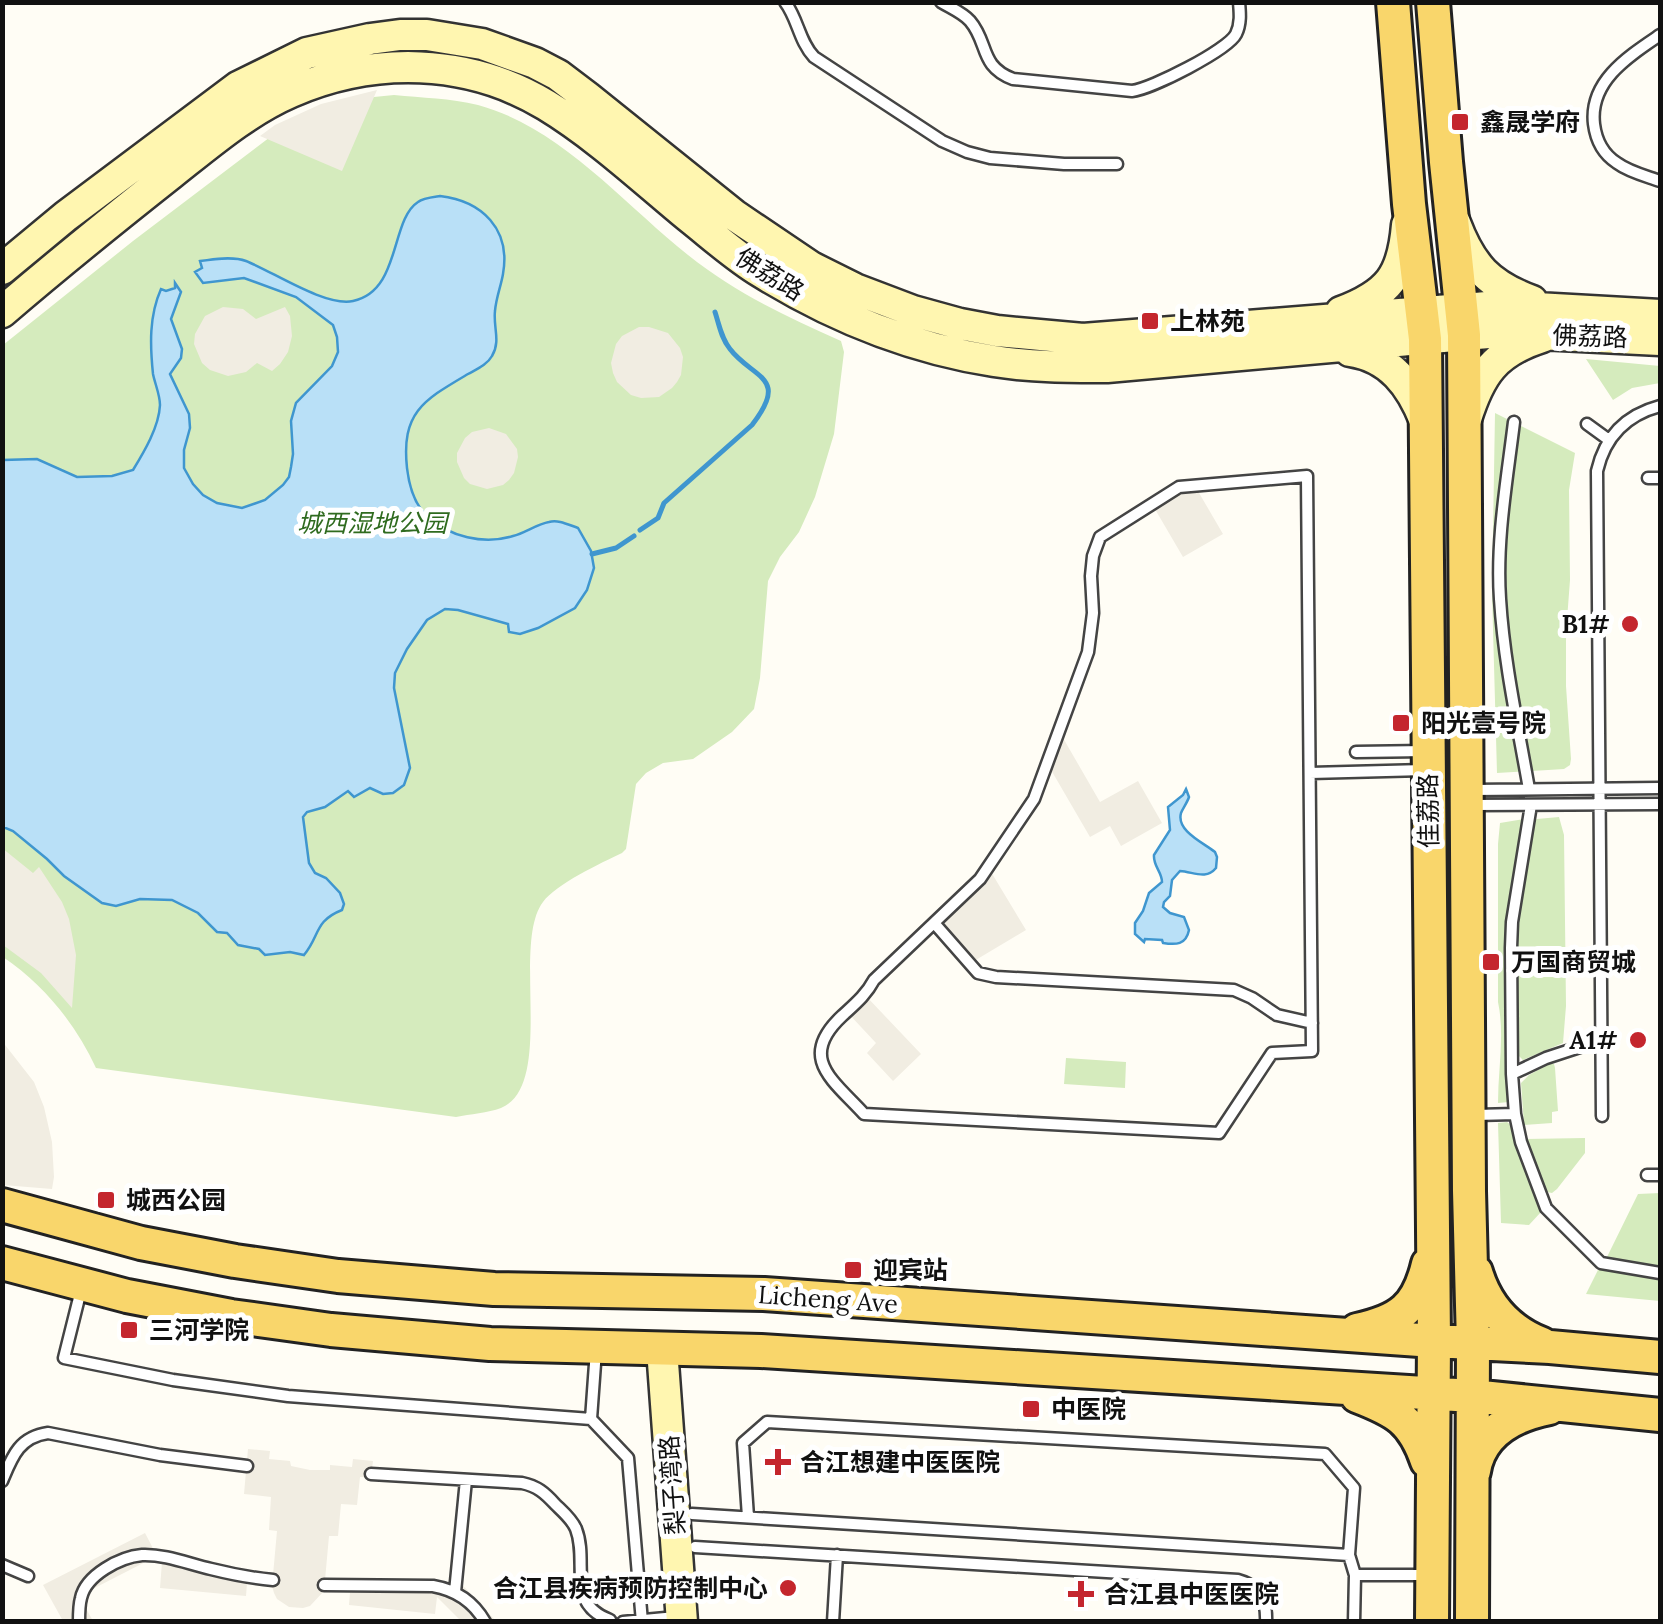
<svg xmlns="http://www.w3.org/2000/svg" width="1663" height="1624" viewBox="0 0 1663 1624" font-family="Lora,'Noto Sans SC',serif">
<rect width="100%" height="100%" fill="#fffdf5"/>
<path fill="#d5ebbd" d="M394 95C422 98 450 98 478 105 560 127 623 203 688 255 736 293 785 316 841 341L844 352 834 434 815 497 799 532 780 557 768 581 760 678 754 709 732 732 693 759 663 763 646 773 636 784 626 849 622 853C601 863 556 884 543 902 511 944 556 1085 501 1108 488 1113 470 1114 456 1117L96 1068C75 1023 44 985 3 957V345L133 241 282 128 374 97Z
M1586 359 1660 366V383L1632 388 1613 400Z
M1495 413 1575 453 1569 490 1570 580 1566 633V686L1571 759 1570 765 1564 769 1497 773 1492 593Z
M1559 817 1564 835 1566 1006 1563 1043 1523 1060 1516 1053 1515 935 1532 823 1537 819Z
M1524 819 1507 998 1509 1102 1498 1103C1498 1069 1505 1035 1498 1002V844L1500 823Z
M1066 1058 1126 1062 1125 1088 1064 1084Z
M1551 1063 1554 1064 1555 1068 1558 1111 1552 1112V1123L1524 1125 1521 1083 1529 1075Z
M1507 1122 1511 1125 1518 1152 1541 1212 1529 1225 1501 1223 1498 1123Z
M1585 1138V1153L1557 1189 1552 1193 1547 1192 1525 1139Z
M1660 1193V1267L1612 1261 1607 1257 1638 1194Z
M1599 1268 1660 1278V1301L1586 1294Z"/>
<path fill="#f1ede2" d="M377 90 342 171 260 136 275 125 321 104Z
M223 307 243 309 256 319 285 307 290 316 292 336 288 352 280 364 272 371 257 363 246 372 228 376 210 370 202 363 194 344 195 334 205 316Z
M639 327H649L668 333 680 348 683 357 681 375 677 382 672 388 659 397 641 398 631 395 617 382 613 373 611 363 616 344 622 336Z
M489 428 506 434 517 449 518 457 514 473 509 480 503 485 487 489 470 484 464 478 457 462V453L465 438 472 432Z
M1195 486 1223 534 1183 557 1152 504Z
M1059 731 1100 802 1138 781 1162 823 1121 846 1110 826 1090 837 1047 763Z
M2 848 33 873 39 867 62 902 69 919 76 955 72 1008 41 973 3 945Z
M988 867 1026 930 969 964 935 924Z
M865 995 921 1054 893 1081 867 1053 876 1043 847 1012Z
M2 1041 34 1082 44 1107 52 1142 54 1177 52 1189 3 1185Z
M248 1449 270 1451 269 1459 290 1461 291 1466 310 1470H330V1465L352 1467 353 1459 373 1461 371 1477H360L357 1505 341 1504 338 1536H329L324 1591 310 1606 303 1608 289 1607 277 1599 274 1593 272 1586 277 1531 269 1530 271 1497 244 1494Z
M145 1533 157 1556 79 1596 93 1621H63L43 1585Z
M162 1562 248 1570 246 1596 160 1588Z
M454 1576 496 1621H461L437 1597 435 1614 349 1605 351 1580 437 1588 438 1591Z"/>
<path fill="#b9e0f7" stroke="#3f96cf" stroke-width="2.5" d="M440 196C482 201 511 229 503 274 501 286 496 298 495 311 493 327 501 341 492 356 487 365 477 369 468 374 424 400 401 412 407 468 409 485 414 504 427 516 449 537 484 545 513 536 525 533 537 524 549 522 558 519 569 525 578 528L591 551 594 568 587 590 575 608 538 628 520 634 509 632 508 624 458 610 445 609 427 620 407 649 395 673 394 688 410 768 404 785 393 793 383 794 370 788 354 797 348 791 325 807 307 812 303 817 309 863 315 873 326 878 340 893 344 904 342 910C314 921 320 936 304 955L290 952 265 955 259 949 238 945 227 933 217 932 198 913 172 900 140 899 116 906 102 903 64 876 47 859 13 831 3 827V460L37 459 77 477 112 476 133 470C144 452 159 427 160 405 160 395 155 384 153 374 150 345 149 316 161 289L166 291 175 288V283L181 292 171 319 182 349 181 358 170 374 189 414 190 428 184 450V468L193 484 203 495 217 503 242 508 265 500 283 485 289 477 291 467 293 454 291 421 296 403 332 366 338 352 337 337 333 325 296 297 244 278 203 283 195 272 202 268 200 261C213 259 233 256 246 261 272 271 325 307 353 301 401 291 390 220 418 202 423 198 434 197 440 196Z
M1186 789 1189 797C1187 803 1183 808 1181 813 1176 831 1204 843 1215 852L1217 857 1216 868C1206 880 1194 872 1180 871L1172 880 1170 896 1164 902 1163 907 1170 913 1184 917 1189 930C1186 945 1176 945 1163 943L1162 940 1145 939 1144 942 1135 934V923L1143 911 1149 893 1162 882C1162 872 1153 866 1154 855L1170 830 1168 807 1183 795Z"/>
<g fill="none" stroke-linecap="round" stroke-linejoin="round">
<path stroke="#3f96cf" stroke-width="5" d="M640 530 658 518 664 503 752 425C790 376 753 379 730 349 721 338 719 324 715 312
M592 554 616 548 634 536"/>
<g stroke="#444" stroke-width="15">
<path id="lane" d="M785 2C798 19 799 41 814 57L942 141 967 152 990 158 1064 164H1117
M941 2C951 8 963 13 970 21 989 43 979 66 1013 79L1132 91C1151 89 1228 50 1236 34 1241 24 1240 13 1239 2
M1660 35C1629 56 1589 81 1594 124 1596 140 1603 154 1617 163 1629 172 1646 176 1660 181
M1514 422C1507 480 1496 540 1500 599 1504 663 1518 726 1529 789
M1587 424 1609 440
M1307 476 1312 1051 1272 1053 1219 1133 864 1114C833 1080 797 1058 842 1016 855 1004 866 995 874 980L980 879 1034 799 1088 652 1093 613 1091 576 1093 556 1100 537 1179 487Z
M1648 478H1660
M1356 752 1425 751
M1310 773 1424 770
M1472 790 1660 788
M1473 805 1660 804
M1531 805 1512 922 1511 948 1512 1074 1515 1114 1521 1142 1546 1208 1601 1263 1660 1273
M935 924 978 973 996 977 1234 990 1252 998 1277 1015 1312 1023
M1512 1074 1546 1058 1601 1040
M1476 1115 1515 1114
M1602 1116 1597 471C1605 436 1626 415 1660 406
M1647 1175H1660
M81 1290 64 1358 173 1380 288 1396 591 1419 628 1458 642 1622
M591 1419 596 1350
M371 1474 522 1483C537 1486 545 1493 555 1504 562 1511 572 1519 576 1529 589 1562 565 1604 610 1620
M2 1481C12 1457 19 1437 48 1433L160 1455 247 1466
M692 1514 1349 1555
M748 1517 743 1443 767 1422 1325 1454 1354 1488 1349 1555 1355 1575 1354 1622
M695 1547 1238 1580C1260 1586 1267 1600 1266 1622
M2 1565 28 1576
M1355 1575H1426
M324 1585 433 1586C456 1590 473 1601 485 1622
M455 1592 466 1480
M79 1622C79 1614 79 1605 81 1598 86 1575 120 1557 142 1555 165 1554 189 1564 211 1569 231 1574 252 1578 273 1580
M623 1622 676 1617
M833 1622 837 1555"/>
</g>
<g stroke="#333" stroke-width="35">
<path id="secondary" d="M1455 223C1471 266 1489 285 1532 301
M2 269 66 216 238 87 307 53 370 39 400 35H427L482 44 535 63 558 75 587 97 734 215 811 267 855 289 913 311 960 324 997 331 1083 339 1500 306 1660 315
M2 312C58 264 115 218 172 173 210 143 247 111 291 92 374 56 468 58 546 105 597 136 643 179 689 217 713 236 736 257 761 272 832 316 911 348 994 361 1031 367 1070 367 1107 367L1499 332 1660 340
M1341 312C1389 294 1403 275 1407 225
M1350 351C1390 357 1411 385 1425 421
M1466 419C1480 374 1495 352 1542 337
M662 1349 682 1622"/>
</g>
<g stroke="#222" stroke-width="38">
<path id="primary" d="M1393 2 1409 204 1425 339 1434 1341 1432 1622
M1433 2 1446 162 1464 335 1469 1191 1473 1343 1472 1622
M2 1205 141 1243 235 1261 338 1276 494 1289 764 1294 1434 1341 1550 1347 1660 1357
M2 1263 127 1296 231 1316 331 1330 490 1344 761 1351 1472 1396 1660 1415
M1476 1272C1486 1306 1509 1331 1542 1344
M1357 1330C1400 1321 1418 1307 1428 1264
M1357 1396C1396 1411 1413 1420 1427 1461
M1474 1471C1480 1432 1514 1415 1549 1408"/>
</g>
<use href="#lane" stroke="#fff" stroke-width="10"/>
<use href="#secondary" stroke="#fff6b0" stroke-width="30"/>
<use href="#primary" stroke="#f9d66b" stroke-width="32"/>
</g>
<g fill="#c4262e" stroke="#fff" stroke-width="4">
<rect x="1450" y="112" width="20" height="20" rx="5"/>
<rect x="1140" y="311" width="20" height="20" rx="5"/>
<circle cx="1630" cy="624" r="10"/>
<rect x="1391" y="713" width="20" height="20" rx="5"/>
<rect x="1481" y="952" width="20" height="20" rx="5"/>
<circle cx="1638" cy="1040" r="10"/>
<rect x="96" y="1190" width="20" height="20" rx="5"/>
<rect x="843" y="1260" width="20" height="20" rx="5"/>
<rect x="119" y="1320" width="20" height="20" rx="5"/>
<rect x="1021" y="1399" width="20" height="20" rx="5"/>
<path d="M773 1447h10v10h10v10h-10v10h-10v-10h-10v-10h10z"/>
<circle cx="788" cy="1588" r="10"/>
<path d="M1076 1579h10v10h10v10h-10v10h-10v-10h-10v-10h10z"/>
</g>
<g text-anchor="middle" stroke-width="10" stroke-linejoin="round" paint-order="stroke">
<g font-size="25" font-weight="bold" fill="#111" stroke="#fff" text-anchor="start">
<text x="1480" y="131">鑫晟学府</text>
<text x="1170" y="330">上林苑</text>
<text x="1610" y="633" text-anchor="end">B1#</text>
<text x="1421" y="732">阳光壹号院</text>
<text x="1511" y="971">万国商贸城</text>
<text x="1618" y="1049" text-anchor="end">A1#</text>
<text x="126" y="1209">城西公园</text>
<text x="873" y="1279">迎宾站</text>
<text x="149" y="1339">三河学院</text>
<text x="1051" y="1418">中医院</text>
<text x="800" y="1471">合江想建中医医院</text>
<text x="768" y="1597" text-anchor="end">合江县疾病预防控制中心</text>
<text x="1104" y="1603">合江县中医医院</text>
</g>
<g font-size="25" fill="#111" stroke="#fff">
<text transform="translate(770 274) rotate(32)" y="9">佛荔路</text>
<text transform="translate(1590 336) rotate(2)" y="9">佛荔路</text>
<text transform="translate(1428 811) rotate(-91)" y="9">佳荔路</text>
<text transform="translate(828 1299) rotate(4)" y="9">Licheng Ave</text>
<text transform="translate(672 1485) rotate(-94)" y="9">梨子湾路</text>
</g>
<g font-size="25" font-style="italic" fill="#2f6b1f" stroke="#fff">
<text x="372" y="532">城西湿地公园</text>
</g>
</g>
<rect width="1663" height="1624" fill="none" stroke="#111111" stroke-width="10"/>
</svg>
